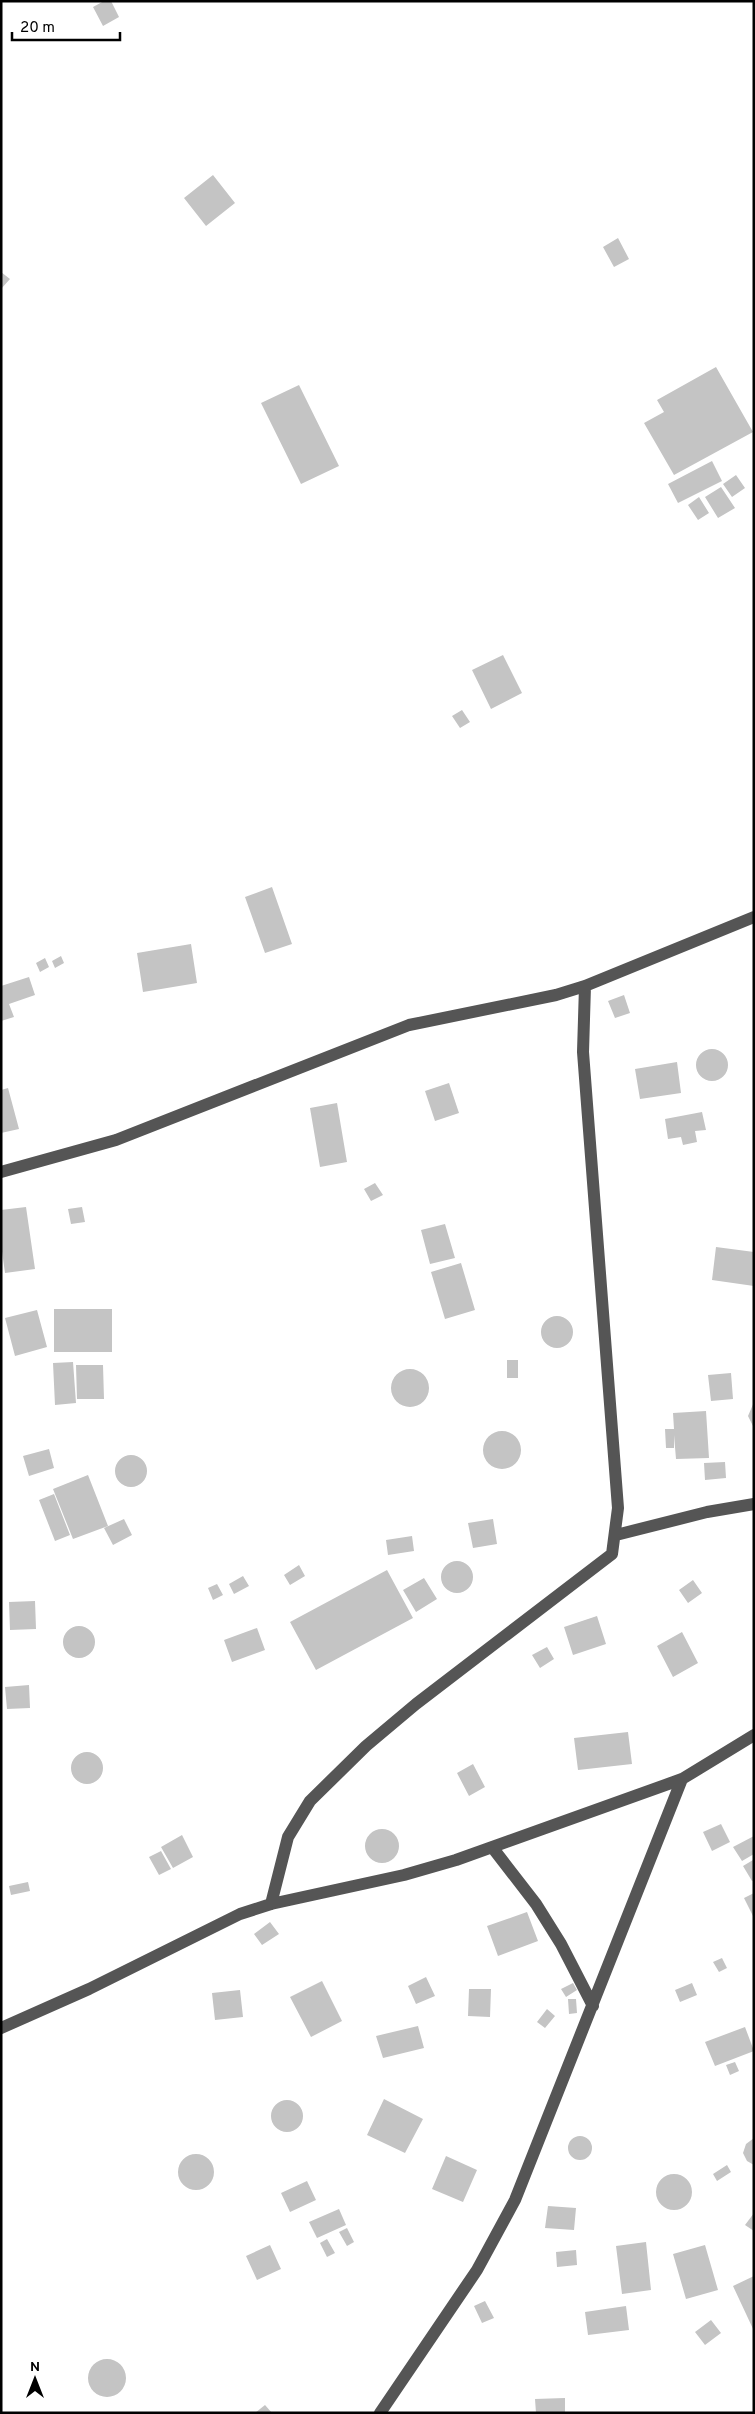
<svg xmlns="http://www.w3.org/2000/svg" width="755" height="2414" viewBox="0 0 755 2414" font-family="Overpass,sans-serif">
<rect width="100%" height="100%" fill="#fff"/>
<path fill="#c4c4c4" d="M104 1H111L119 17 103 26 93 7Z
M213 175 235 203 206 226 184 198Z
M618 238 629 259 614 267 603 247Z
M1 272 10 279 1 289Z
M716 367 753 432 674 475 644 423 664 412 657 400Z
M299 385 339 466 301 484 261 403Z
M712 461 722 481 678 503 668 484Z
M736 475 745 488 732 497 723 484Z
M721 487 735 508 718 518 705 497Z
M699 497 709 513 698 520 688 505Z
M503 655 522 693 491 709 472 670Z
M462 710 470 722 460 728 452 716Z
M272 887 292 944 265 953 245 897Z
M191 944 197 983 143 992 137 953Z
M61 956 64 963 55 968 52 961Z
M45 958 49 967 40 972 36 963Z
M29 977 35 995 9 1004 14 1017 1 1021V986Z
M624 995 630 1013 615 1018 608 1001Z
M696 1065a16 16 0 1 1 32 0a16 16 0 1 1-32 0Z
M677 1062 681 1093 640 1099 635 1069Z
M449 1083 459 1113 435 1121 425 1091Z
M8 1088 19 1129 1 1133V1090Z
M337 1103 347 1162 320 1167 310 1108Z
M702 1112 706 1130 695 1131 697 1142 683 1145 681 1137 668 1139 665 1119Z
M375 1183 383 1195 371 1201 364 1189Z
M26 1207 35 1269 5 1273 1 1244V1210Z
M82 1207 85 1222 71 1224 68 1209Z
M445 1224 455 1258 430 1264 421 1230Z
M716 1247 754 1252V1286L712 1280Z
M461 1263 475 1310 445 1319 431 1272Z
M54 1309H112V1352H54Z
M37 1310 47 1347 15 1356 5 1318Z
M541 1332a16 16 0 1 1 32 0a16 16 0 1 1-32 0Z
M507 1360H518V1378H507Z
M73 1362 76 1403 55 1405 53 1363Z
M76 1365H103L104 1399H77Z
M391 1388a19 19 0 1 1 38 0a19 19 0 1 1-38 0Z
M731 1373 733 1399 711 1401 708 1375Z
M754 1402V1428L748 1416Z
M706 1411 709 1458 676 1459 674 1435V1448H666L665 1429H674L673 1413Z
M483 1450a19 19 0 1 1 38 0a19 19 0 1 1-38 0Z
M49 1449 54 1468 29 1476 23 1456Z
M115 1471a16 16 0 1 1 32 0a16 16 0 1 1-32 0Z
M725 1462 726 1478 705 1480 704 1463Z
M88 1475 108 1526 73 1539 53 1489Z
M54 1494 70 1535 55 1541 39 1500Z
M124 1519 132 1535 113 1545 104 1528Z
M493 1519 497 1544 473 1548 468 1523Z
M412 1536 414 1551 388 1555 386 1540Z
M441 1577a16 16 0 1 1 32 0a16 16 0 1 1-32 0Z
M299 1565 305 1576 290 1585 284 1575Z
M387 1570 413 1618 316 1670 290 1622Z
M243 1576 249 1586 234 1594 229 1584Z
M424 1578 437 1599 416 1612 403 1590Z
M693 1580 702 1593 688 1603 679 1590Z
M217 1584 223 1595 213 1600 208 1588Z
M35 1601 36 1629 10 1630 9 1602Z
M597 1616 606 1644 573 1655 564 1627Z
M63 1642a16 16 0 1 1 32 0a16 16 0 1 1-32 0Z
M257 1628 265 1650 232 1662 224 1640Z
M682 1632 698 1663 673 1677 657 1646Z
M547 1647 554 1659 540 1668 532 1655Z
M29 1685 30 1708 7 1709 5 1687Z
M628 1732 632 1764 578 1770 574 1738Z
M71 1768a16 16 0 1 1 32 0a16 16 0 1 1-32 0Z
M473 1764 485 1787 469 1796 457 1773Z
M721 1824 730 1842 712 1851 703 1832Z
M365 1846a17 17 0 1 1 34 0a17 17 0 1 1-34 0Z
M182 1835 193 1857 173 1868 161 1847Z
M754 1836V1854L742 1861 733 1847Z
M161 1851 171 1869 159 1875 149 1857Z
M753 1860 754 1880 752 1881 743 1866Z
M28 1882 30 1891 11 1895 9 1886Z
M754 1893V1918L744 1898Z
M527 1912 538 1941 498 1956 487 1926Z
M270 1922 279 1934 262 1945 254 1934Z
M722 1958 727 1968 719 1972 713 1962Z
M426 1977 435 1996 416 2004 408 1986Z
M322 1981 342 2021 311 2037 290 1997Z
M573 1983 577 1990 566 1997 561 1989Z
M692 1983 697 1995 680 2002 675 1990Z
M469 1989H491L490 2017 468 2016Z
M240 1990 243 2017 215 2020 212 1993Z
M568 1999H576L577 2013 569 2014Z
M547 2009 555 2016 545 2028 537 2022Z
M418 2026 424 2048 383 2058 376 2036Z
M745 2027 754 2051 715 2066 705 2042Z
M735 2062 739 2071 730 2075 726 2065Z
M384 2099 423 2119 405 2153 367 2135Z
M271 2116a16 16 0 1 1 32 0a16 16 0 1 1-32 0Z
M568 2148a12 12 0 1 1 24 0a12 12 0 1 1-24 0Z
M754 2138V2165L747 2161 743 2153 746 2144Z
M178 2172a18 18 0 1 1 36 0a18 18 0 1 1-36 0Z
M446 2156 477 2170 463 2202 432 2189Z
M727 2165 731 2172 717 2181 713 2174Z
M656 2192a18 18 0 1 1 36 0a18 18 0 1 1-36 0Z
M307 2181 316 2200 290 2212 281 2193Z
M548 2206 576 2208 574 2230 545 2228Z
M339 2209 346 2225 317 2238 309 2222Z
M754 2213V2231L745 2225Z
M347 2228 354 2242 347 2246 339 2232Z
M327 2239 335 2253 327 2257 320 2243Z
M646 2242 651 2290 622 2294 616 2246Z
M270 2245 281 2269 257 2280 246 2256Z
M705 2245 718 2290 686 2299 673 2254Z
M576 2250 577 2265 557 2267 556 2252Z
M754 2276V2331L733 2286Z
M485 2301 494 2318 482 2323 474 2306Z
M626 2306 629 2330 588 2335 585 2312Z
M711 2320 721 2333 705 2345 695 2332Z
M88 2378a19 19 0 1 1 38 0a19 19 0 1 1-38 0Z
M565 2398V2413H536L535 2399Z
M265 2405 272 2413H255Z"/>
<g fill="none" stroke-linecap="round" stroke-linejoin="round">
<path stroke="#555" stroke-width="12" d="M1 1172 116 1140 409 1025 556 995 585 986 754 917
M616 1535 707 1512 754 1504
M492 1847 536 1904 561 1944 593 2006
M271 1904 288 1837 310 1801 366 1746 416 1704 612 1554 618 1508 583 1052 585 986
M1 2028 89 1989 240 1914 271 1904 404 1875 456 1860 682 1779 754 1735
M380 2413 477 2270 515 2200 682 1779"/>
</g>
<rect width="755" height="2414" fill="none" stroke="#000000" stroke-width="5"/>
<g transform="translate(35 2379)" stroke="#ffffff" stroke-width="4" paint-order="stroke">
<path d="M0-4L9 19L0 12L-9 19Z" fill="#000000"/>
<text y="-8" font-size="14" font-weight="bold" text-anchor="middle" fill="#000000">N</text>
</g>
<path d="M12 32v8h108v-8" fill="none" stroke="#000000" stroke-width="2.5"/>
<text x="20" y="32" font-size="15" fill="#000000" stroke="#ffffff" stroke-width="4" paint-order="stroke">20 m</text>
</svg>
